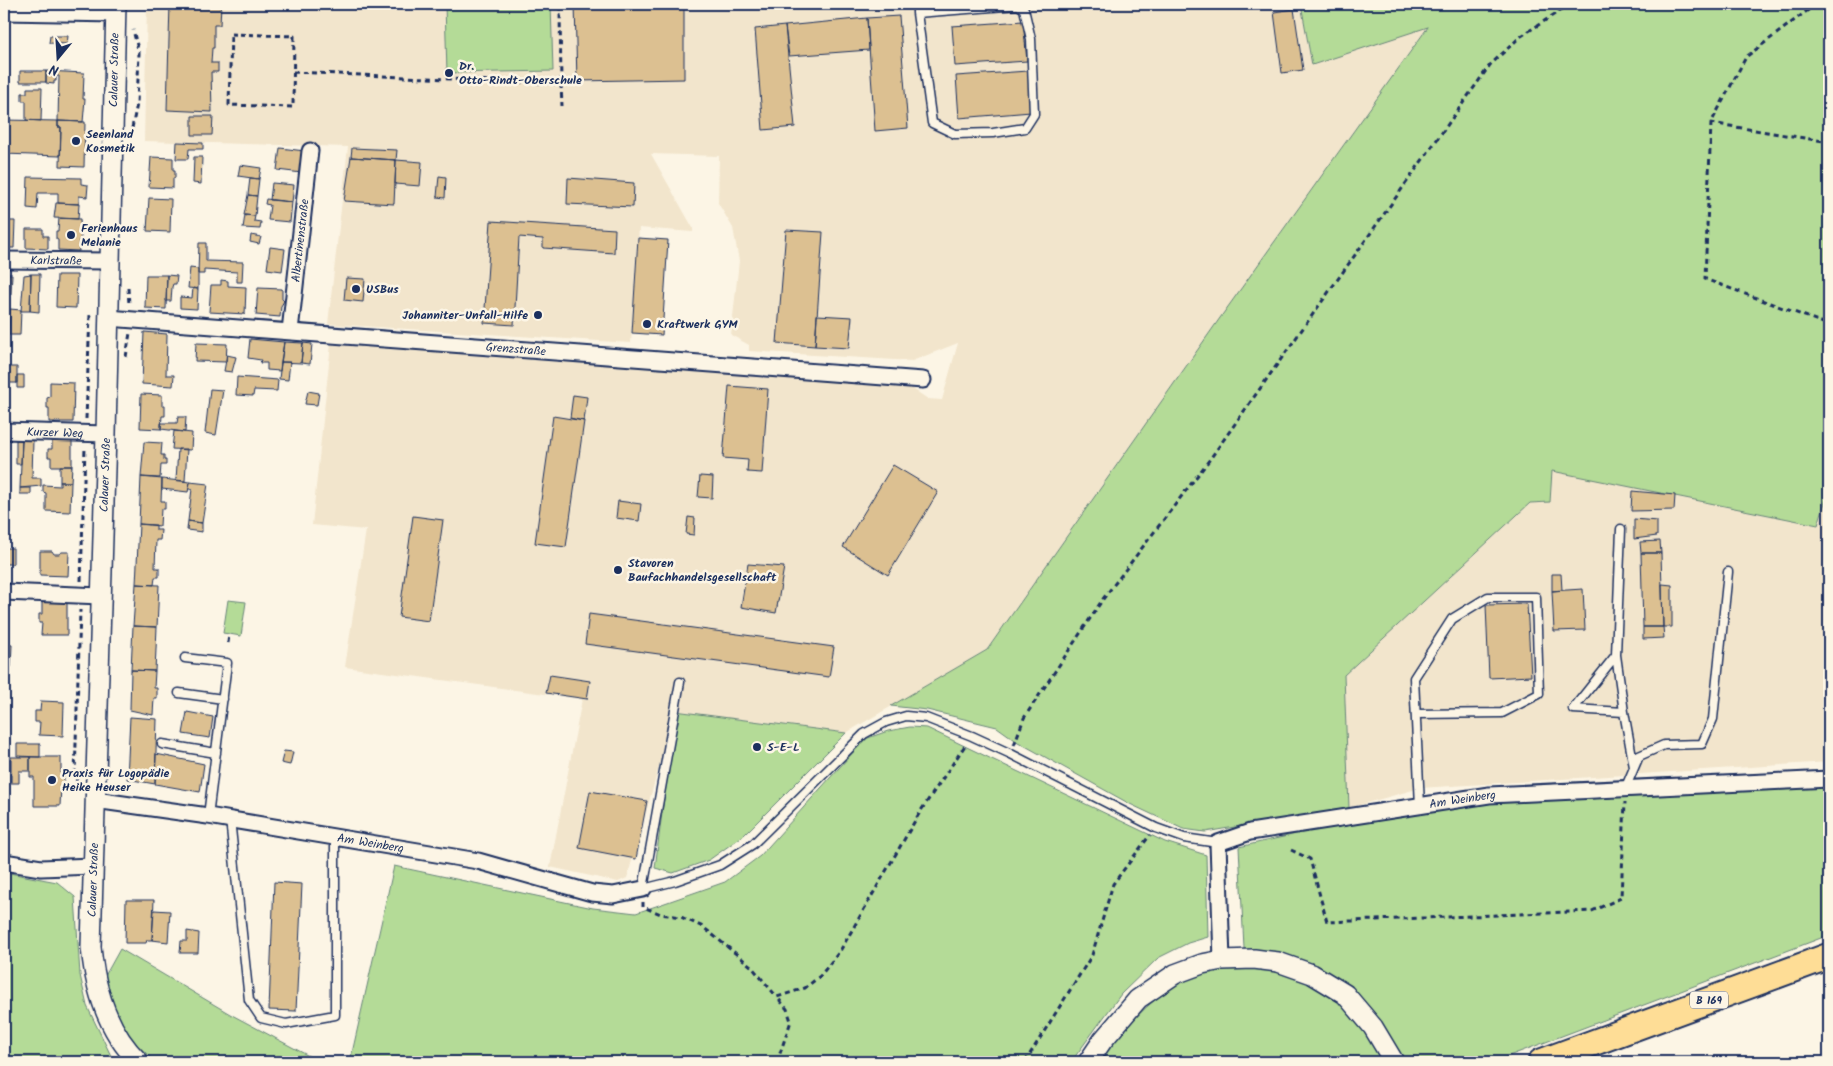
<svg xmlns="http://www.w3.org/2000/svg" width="1833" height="1066" viewBox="0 0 1833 1066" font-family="Kalam,sans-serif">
<rect width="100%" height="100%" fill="#fcf5e5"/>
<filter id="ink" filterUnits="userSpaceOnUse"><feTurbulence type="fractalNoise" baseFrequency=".02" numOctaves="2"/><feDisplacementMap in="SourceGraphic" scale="10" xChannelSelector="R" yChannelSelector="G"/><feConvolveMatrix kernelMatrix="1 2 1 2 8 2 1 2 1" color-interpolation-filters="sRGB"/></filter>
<g filter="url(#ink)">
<path fill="#f2e5cc" d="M147 4H1301L1312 65 1429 26 1220 318 987 650 846 733 675 711 627 878 618 882 550 867 582 699 345 667 366 530 312 525 331 344 907 385 928 399 942 400 958 343 912 361 749 351V345L731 335 739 261 733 228 718 203 719 156 651 154 693 228V232L639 228 631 343 328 324 348 147 144 141Z
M1551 470 1818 525 1829 489V762L1420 788 1349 808 1344 675 1530 503 1550 502Z"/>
<path fill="#b4db97" stroke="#68857a" d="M445 4H551L553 71 447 73Z
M1301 4H1829V489L1818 525 1552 471 1550 502 1530 503 1344 675 1349 808 1205 832 1183 829 1130 804 1018 742 997 727 927 710 891 706 987 650 1220 318 1428 27 1312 65Z
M228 600 246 602 241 636 223 633Z
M675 711 846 733 744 835 709 860 673 873 655 868Z
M910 727 927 728 1165 842 1206 855 1208 937 1188 943 1158 958 1121 994 1071 1062H350L394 866 593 908 636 913 725 882 760 856 865 739 888 731Z
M1829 779V935L1493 1062H1100C1124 1026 1163 983 1207 972 1219 969 1233 970 1245 968L1239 847 1420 806Z
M4 872 57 882 75 897 80 975 87 1006 114 1062H4Z
M120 949 230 1014 320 1062H156C122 1034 115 1018 105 976Z"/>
<path fill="#dcc091" stroke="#1b2f5e" d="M18 4H87V6Z
M170 4H221L220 25H214V48H212L211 63H218V72H211L212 112 167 110Z
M575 4H684V79L577 81Z
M1294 9 1303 70 1282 73 1274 12Z
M899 16 908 128 875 131 867 18Z
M867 18 869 50 789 56 785 26Z
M1023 21 1027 61 955 66 952 26Z
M785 26 795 127 763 130 755 29Z
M50 36H68L67 44 49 43Z
M20 71H46V82H20Z
M46 71 84 73 83 99H85L83 122 58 121 59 76H56V81H54V84L46 83Z
M1028 71 1031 112 959 118 956 76Z
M27 88H42L41 121 26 120V101H22V93H27Z
M192 116H213L212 135H192Z
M4 120 58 121V127H61L60 156 4 154Z
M58 121 85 122 84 167 60 166 61 127H58Z
M177 142 203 143V149H189L188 159H176Z
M280 148 305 151 302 173 277 170Z
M352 148 397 150 396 160 351 157Z
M151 157 173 158V170H175V178H173V188L149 187Z
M194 157H202L201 184 193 183Z
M351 157 396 160 394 204 344 201Z
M396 160 422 162 420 186 395 184Z
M240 165 261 168 259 179 238 176Z
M439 176 446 177 445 198 437 197Z
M28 177 81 178V184L88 185 87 197 79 196V204L58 203V193H38L37 209 27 208Z
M250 178 259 179 257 196 248 195Z
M568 178 634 183 633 207 567 204Z
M272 183 294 185 292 202 270 200Z
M248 195 257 196 255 216 244 215Z
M149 198 171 199 170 232 147 231Z
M266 199 292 202 290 222 268 220 270 205 265 204Z
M56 203 79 204 78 219 54 218Z
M245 215 255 216 254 221 261 222 260 229 243 228Z
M59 218 80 219 81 240H79V251L58 250V240L56 239V231H58Z
M4 221H15L14 248H4Z
M491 221 615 229 614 253 543 248V239L519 237 514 325 484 323Z
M26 229H43V236H48V249L26 248Z
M786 230 823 232 815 346 777 343Z
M251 235 261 237 259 244 250 242Z
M638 238 668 240 662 335 632 333Z
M199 243H206V261L243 262 242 282H237V272L204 270V274H198Z
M270 247 285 249 282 271 267 269Z
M190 268 198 269V289L188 288Z
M4 274H12L11 294H4Z
M31 274H40L39 312 30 311Z
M31 274 30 311H21L24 275Z
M57 275H77L76 308 56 307Z
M146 275H167L166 309 145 308Z
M167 275 177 276 176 284H173L172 287 171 301H166Z
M346 278 365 279 363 302 344 300Z
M221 280 228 281V286L246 287 245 314 209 312 211 285H221Z
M193 288 198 289 197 309 180 308V297L192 298Z
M258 288 282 289V299L284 301 281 306 280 317 256 315Z
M10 309 21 310 20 335H9Z
M817 315 852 317 849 348 815 346Z
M144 332 167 334 166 375H174L173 386 142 384Z
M250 339 284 342 280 371 267 370V363H260L261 360 248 358Z
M284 342 303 343 301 363 281 362Z
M196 343 227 344 226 362 195 361Z
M303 343 312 344 310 364 301 363Z
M227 355 236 357 232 372 224 371Z
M281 362H290L288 380 279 379Z
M7 367H17V383H4V373H7Z
M17 375H24V388H17Z
M237 377 278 380 277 391 254 390 253 396 236 395Z
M50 382 74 383 73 422H49V408H47V398L50 397Z
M729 386 768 389 762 473 747 472 748 460 723 458Z
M210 389 223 390 216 435 205 433Z
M308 391 319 393 317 405 305 404Z
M141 394 162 395V406H165V416H162L161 429 140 428Z
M573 395 587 397 584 421 570 418Z
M553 416 584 421 566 547 535 543Z
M178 417H186L185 432 161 429V423H177Z
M174 431 192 433 191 450 172 449Z
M16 440H22L21 464H16Z
M22 440H33L32 478H41V486L20 488Z
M52 441H72V466H51V457H48V449H52Z
M144 442 162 443 161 455H164V460H166V465H161L160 478 141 477Z
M178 449H187L185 481 176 480Z
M893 465 938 492 888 575 843 547Z
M60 466H72L71 482H60Z
M700 476 713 477 712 498 698 497Z
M141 477 162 479 161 501H165V509H161L160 526 139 524Z
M162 479 190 482 188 492 162 489Z
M60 482H71L70 512 46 511V493L43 492V485L60 486Z
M190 482 208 484 202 523 188 521 192 489H189Z
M20 488H31V494H20Z
M1632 491 1675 495 1674 510 1631 511Z
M618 501 641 504 639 521 616 518Z
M413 516 443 520 429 621 399 617Z
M688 517 695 518 694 535 686 534Z
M1634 519 1657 521V536L1634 539Z
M188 521 202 523V532L187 530Z
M139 524 156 525V530H161L160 540H156L155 568H159V577H155L154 585 136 584Z
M1660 541 1661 553H1641L1640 542Z
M4 548H13V564H4Z
M40 551H52L54 554H59L62 552H69L68 576 40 575Z
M1641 553H1661L1663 627H1643Z
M748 564 784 567 776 613 741 607Z
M1552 574H1561L1562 590 1552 591Z
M136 584 159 585 157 627 133 626Z
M1662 584 1672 585V627H1663Z
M1583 589 1585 630 1554 631 1552 591Z
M42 601 67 602V635H41L42 623H39V614H42Z
M1527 604 1531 676 1489 678 1486 605Z
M589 614 834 647 829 677 585 644Z
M133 626 157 627 155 671 131 670Z
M1643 627H1663L1664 638 1643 639Z
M4 644 12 645 11 667H4Z
M131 670 155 671 154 688H157V698H154L153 715 130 710Z
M550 675 590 681 587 699 546 693Z
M4 686H6L5 739H4Z
M41 701 64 702 63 736 39 735 40 722H35V711H40Z
M187 712 213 717 210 738 183 734Z
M130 717 157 719 155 784 127 779Z
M17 744H40V757L17 756Z
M284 751 293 752 290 765 281 763Z
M156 754 204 764 200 792 155 784Z
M11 757H30V771H19V783H11Z
M30 757H61V774L64 775V785L61 786 60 806H34V777H30Z
M590 791 647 801 636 859 579 848Z
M274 882 302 884 296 1011 269 1010Z
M126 900H154L152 940H147L146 943H125Z
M154 910 170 911 168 942 152 940Z
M187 931 199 933 198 953H180L181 941H187Z"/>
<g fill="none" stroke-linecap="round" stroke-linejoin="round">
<g stroke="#1b2f5e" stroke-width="11">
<path id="service" d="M917 4V13L932 123 955 134 993 133 1025 128 1034 114 1031 39 1024 9 1018 5 917 13
M1621 529 1616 655 1573 709 1624 712 1634 767
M1616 655 1624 712
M185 658 227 663 208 816
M680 682 643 889 675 881 720 865 753 844 864 734 886 722 906 716 926 718 972 736 1011 754 1156 828 1184 838 1218 843
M179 693 223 699
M1416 714 1502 713 1539 694 1536 597H1488L1452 619 1414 678 1420 806
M162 744 216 753
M1625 789 1639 756 1664 745 1702 744 1713 719 1728 572
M230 819 249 1000 261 1018 286 1024 335 1015V837"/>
</g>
<g stroke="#1b2f5e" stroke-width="19">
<g id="minor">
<path d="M4 12 116 14"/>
<path id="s1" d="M4 260 109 261"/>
<path id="s2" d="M108 318 923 380"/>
<path id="s3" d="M290 331 310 151"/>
<path id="s4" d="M4 431 106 434"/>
<path d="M4 592 101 596"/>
<path id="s5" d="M95 800 208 816 478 861 592 893 613 895 643 889"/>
<path d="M4 862 41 868 93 866"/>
<path id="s6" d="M1222 960 1218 843 1250 832 1489 795 1829 779"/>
</g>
</g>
<g stroke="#1b2f5e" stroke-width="22">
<path id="tertiary" d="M116 4 106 434 91 947C95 990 107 1031 139 1062
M1088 1062 1103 1040 1138 999 1175 974 1202 964 1222 960 1254 959 1278 962 1312 974 1345 994 1373 1027 1394 1062"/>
</g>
<g stroke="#1b2f5e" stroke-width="29">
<path id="trunk" d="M1541 1062 1829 956"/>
</g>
<path stroke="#1b2f5e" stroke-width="3" stroke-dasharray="5 4" stroke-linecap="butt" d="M1816 4 1746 57 1711 123 1829 142
M231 34 294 36 293 107 229 105Z
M293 72 561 84 560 10 563 4
M561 84 562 106
M1711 123 1705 279 1829 325
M132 128 137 104 139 53 133 30
M128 288 129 305
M126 357 130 333
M86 419 90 315
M81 581 85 447
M228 643 229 634
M1014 745 1024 718 1103 599 1210 459 1490 65 1520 37 1570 4
M78 783 75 776 80 610
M1291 850 1310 859 1327 922 1592 911 1621 898 1625 802
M643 902V907L661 914 681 917 703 927 751 966 777 997
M777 1062 791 1021 787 1009 777 997 805 988 820 976 840 951 920 812 966 744
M1025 1062 1092 955 1113 884 1150 835"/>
<use href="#service" stroke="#fcf5e5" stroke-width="8"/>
<use href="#minor" stroke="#fcf5e5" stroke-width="15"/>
<use href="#tertiary" stroke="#fcf5e5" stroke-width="19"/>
<use href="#trunk" stroke="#fedd96" stroke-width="25"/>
</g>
</g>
<g fill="#1b2f5e" stroke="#fcf5e5" stroke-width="2">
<circle cx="449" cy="73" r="5"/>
<circle cx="76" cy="141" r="5"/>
<circle cx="71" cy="235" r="5"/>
<circle cx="356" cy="289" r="5"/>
<circle cx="538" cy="315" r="5"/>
<circle cx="647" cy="324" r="5"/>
<circle cx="618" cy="570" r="5"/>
<circle cx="757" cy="747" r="5"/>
<circle cx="52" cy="780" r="5"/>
</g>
<g text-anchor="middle" stroke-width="5" stroke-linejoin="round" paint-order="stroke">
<rect fill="#fcf5e5" stroke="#5e6a86" stroke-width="1" x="1690" y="991.5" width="38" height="17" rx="4"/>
<g font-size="11" font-weight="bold" fill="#1b2f5e">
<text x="1709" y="1004">B 169</text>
</g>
<g font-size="12" font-weight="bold" fill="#1b2f5e" stroke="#fcf5e5" text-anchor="start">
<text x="459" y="70">Dr.<tspan x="459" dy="14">Otto-Rindt-Oberschule</tspan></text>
<text x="86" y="138">Seenland<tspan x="86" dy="14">Kosmetik</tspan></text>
<text x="81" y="232">Ferienhaus<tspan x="81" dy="14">Melanie</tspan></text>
<text x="366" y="293">USBus</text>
<text x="528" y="319" text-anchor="end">Johanniter-Unfall-Hilfe</text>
<text x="657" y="328">Kraftwerk GYM</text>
<text x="628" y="567">Stavoren<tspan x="628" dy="14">Baufachhandelsgesellschaft</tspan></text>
<text x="767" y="751">S-E-L</text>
<text x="62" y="777">Praxis für Logopädie<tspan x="62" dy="14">Heike Heuser</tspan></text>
</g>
<g font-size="12" fill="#1b2f5e" stroke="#fcf5e5">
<text transform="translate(114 70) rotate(-89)" y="4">Calauer Straße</text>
<text dy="4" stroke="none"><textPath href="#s3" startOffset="91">Albertinenstraße</textPath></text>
<text dy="4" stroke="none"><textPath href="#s1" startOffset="52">Karlstraße</textPath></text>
<text dy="4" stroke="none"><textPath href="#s2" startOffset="409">Grenzstraße</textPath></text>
<text dy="4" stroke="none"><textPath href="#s4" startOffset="51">Kurzer Weg</textPath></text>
<text transform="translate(105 475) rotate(-88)" y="4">Calauer Straße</text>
<text dy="4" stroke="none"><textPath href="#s6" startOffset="366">Am Weinberg</textPath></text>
<text dy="4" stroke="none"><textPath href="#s5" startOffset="279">Am Weinberg</textPath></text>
<text transform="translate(93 880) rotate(-88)" y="4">Calauer Straße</text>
</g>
</g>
<rect width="1833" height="1066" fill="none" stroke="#fcf5e5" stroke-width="20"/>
<rect x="10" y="10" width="1813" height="1046" fill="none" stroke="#1b2f5e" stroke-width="2" filter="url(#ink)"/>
<g transform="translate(58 58) rotate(198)" stroke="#fcf5e5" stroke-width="4" paint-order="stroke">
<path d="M0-4L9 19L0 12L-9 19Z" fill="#1b2f5e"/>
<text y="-8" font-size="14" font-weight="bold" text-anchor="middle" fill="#1b2f5e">N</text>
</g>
</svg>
